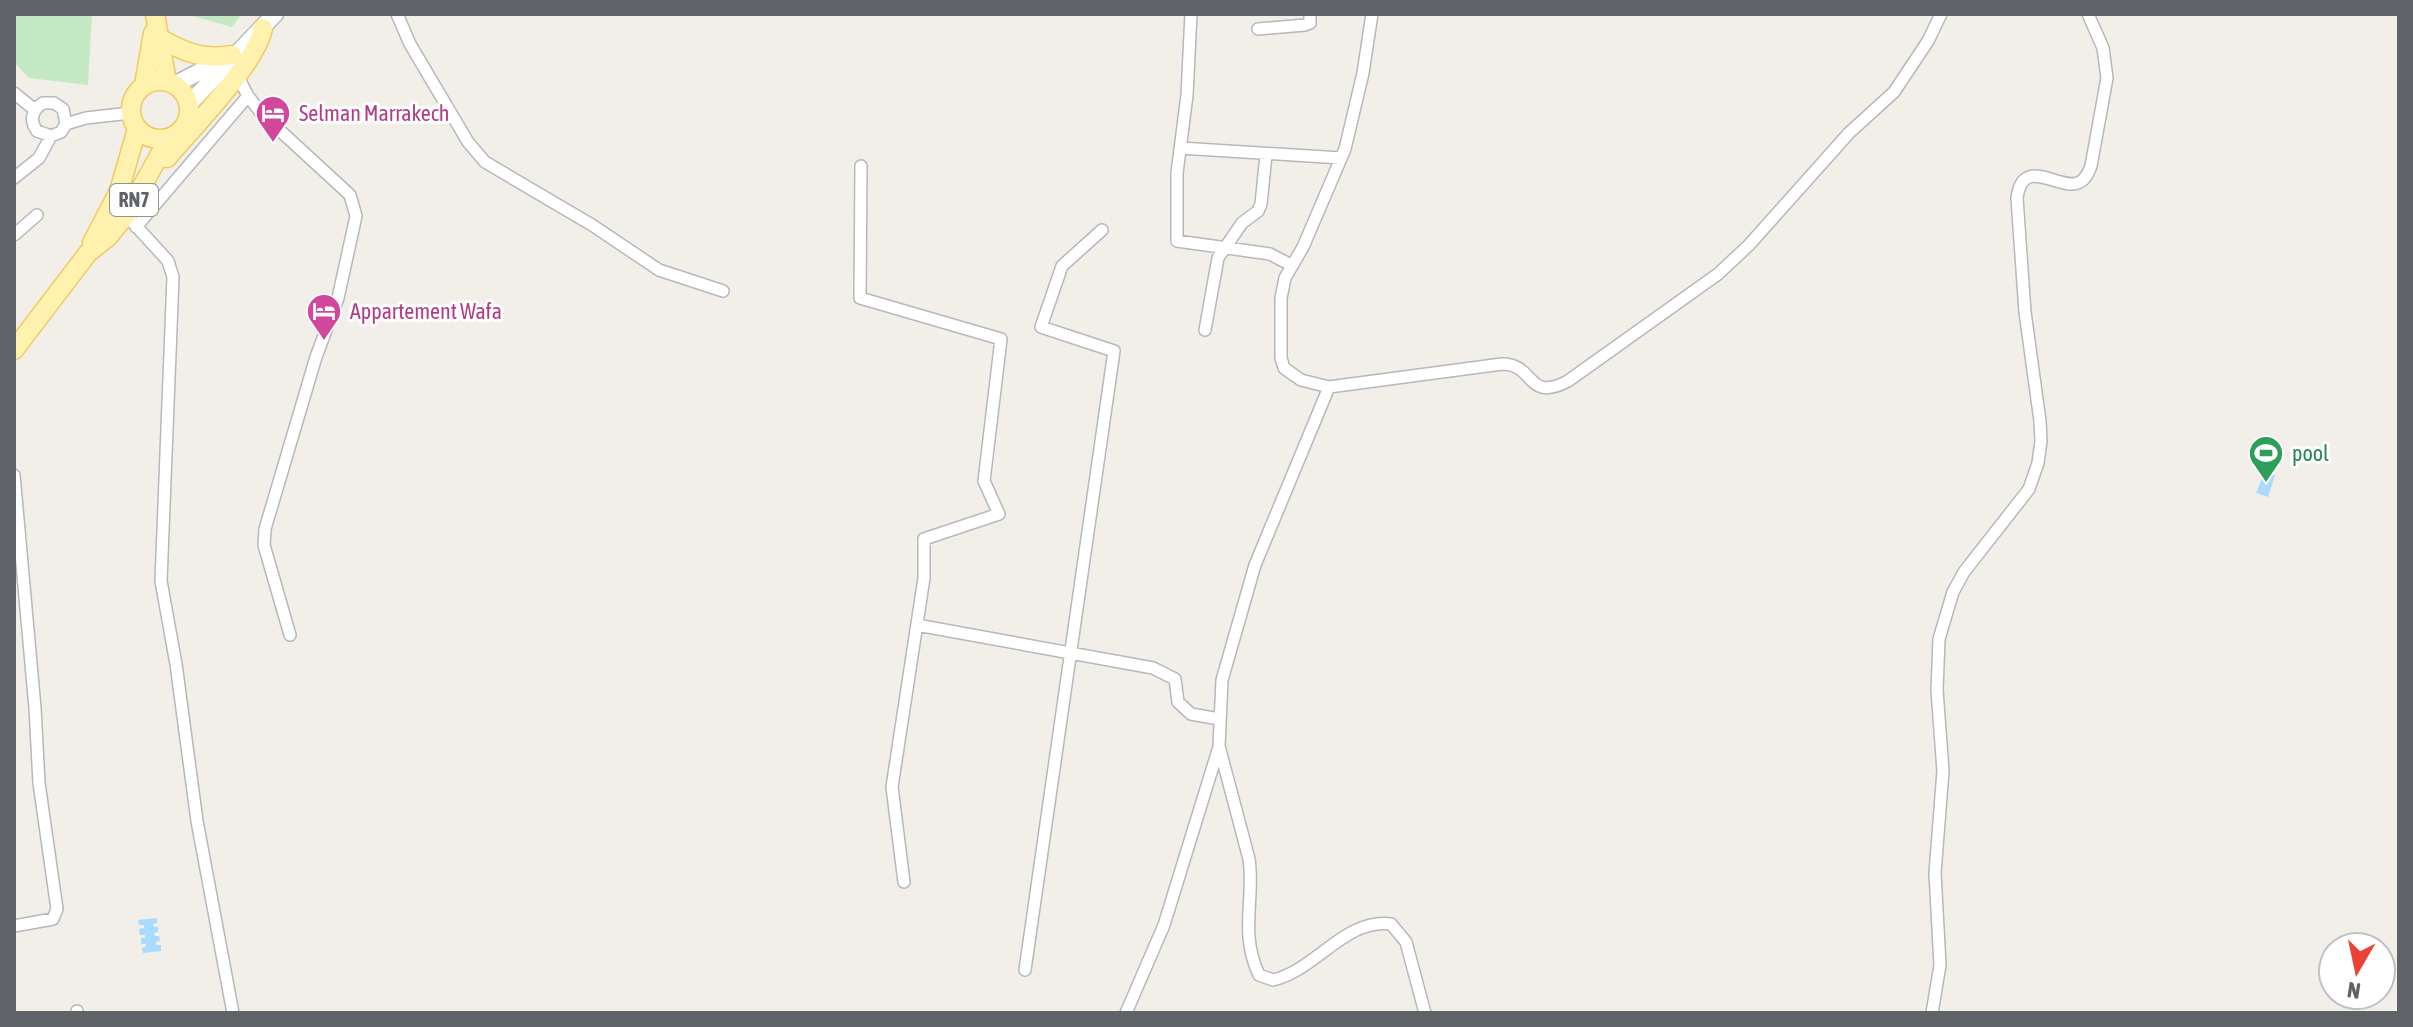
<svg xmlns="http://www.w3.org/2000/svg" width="2413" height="1027" viewBox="0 0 2413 1027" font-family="'Asap Condensed',sans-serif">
<rect width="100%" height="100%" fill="#f1efe8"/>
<path fill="#c5e8c5" d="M14 14H92L88 85 29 78 14 62Z
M185 14H242L232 27Z"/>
<path fill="#aadaff" d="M2265 471 2275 475 2268 497 2256 493Z
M157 918V923L153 924 154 927H158V932L154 933 155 936H159L160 941 156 942V945H161V951L143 953 142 948 146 946V944H141V938H145V935H140L139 929 144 928V925H139L138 920Z"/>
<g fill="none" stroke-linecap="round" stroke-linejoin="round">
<g stroke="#b5b8bc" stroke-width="14">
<path id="street" d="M397 14 410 44 468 142 485 162 592 225 659 270 723 291
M1191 14 1187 95 1177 173V241L1270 254 1291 265
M1372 14 1363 73 1345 149 1303 247 1285 278 1281 298V358L1284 368 1301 380 1329 387 1502 364C1536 364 1526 403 1568 381L1718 274 1749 245 1849 133 1894 92 1928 41 1941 14
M1258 29 1305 25 1310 23V14
M237 75 248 96 262 114 350 195 356 216 338 298 316 357 265 529 264 545 290 635
M14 93 35 110
M66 124 63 109 54 103H43C32 110 29 120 37 131L51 136 61 132 66 124 86 118 130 113
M1180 148 1341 158
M861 166 860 298 1001 339 984 481 999 514 924 539V578L892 787 904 882
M14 178 39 158 51 136
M126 215 168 261 173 277 161 581 176 664 197 821 233 1013
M136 227 248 96
M14 235 37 215
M1205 330 1218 258 1242 223 1258 211 1261 204 1266 155
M1329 387 1255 565 1222 680 1219 746 1249 859C1255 900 1239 932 1259 975L1273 980C1316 970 1345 918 1391 924L1406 942 1425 1013
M14 475 35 708 39 783 57 909 53 919 14 926
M917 625 1153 668 1175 679 1178 702 1191 714 1219 719
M1025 970 1114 351 1041 327 1062 266 1102 230
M77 1011V1013
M1126 1013 1164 925 1218 750
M1932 1013 1940 965 1935 873 1943 771 1937 690 1939 639 1953 592 1964 572 2029 489 2038 463 2041 441 2040 421 2025 312 2017 198C2023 153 2061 193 2080 182 2086 179 2088 173 2091 166L2107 78 2103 48 2088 14"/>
</g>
<g stroke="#b6babf" stroke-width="19">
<path id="secondary" d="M174 85 228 57
M189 104 275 14"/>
</g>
<g stroke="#f2c960" stroke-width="21">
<path id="primary" d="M155 14 167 82
M158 37C183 52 202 60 232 55
M131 110a29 29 0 1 1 58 0a29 29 0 1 1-58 0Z
M144 85 153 33
M167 158C192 128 257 63 263 28
M92 243 119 191 137 129
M14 350 88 253 108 237 126 215 169 138"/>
</g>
<use href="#street" stroke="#fff" stroke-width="11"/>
<use href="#secondary" stroke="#fff" stroke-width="16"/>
<use href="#primary" stroke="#fff2af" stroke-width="18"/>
</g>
<defs>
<g id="hotel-pin" transform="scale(1.8)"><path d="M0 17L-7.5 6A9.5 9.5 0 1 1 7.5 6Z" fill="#d1479c" stroke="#fff"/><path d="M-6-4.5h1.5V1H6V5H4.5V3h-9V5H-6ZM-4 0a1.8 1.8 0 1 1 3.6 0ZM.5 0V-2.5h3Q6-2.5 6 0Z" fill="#fff"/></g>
<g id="stadium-pin" transform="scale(1.8)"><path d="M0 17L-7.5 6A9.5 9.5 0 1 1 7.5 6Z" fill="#2e9e5b" stroke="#fff"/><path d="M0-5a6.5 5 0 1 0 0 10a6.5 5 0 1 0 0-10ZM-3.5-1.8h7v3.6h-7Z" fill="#fff"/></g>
</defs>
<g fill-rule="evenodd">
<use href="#hotel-pin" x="273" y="113"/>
<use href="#hotel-pin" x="324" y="311"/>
<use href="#stadium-pin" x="2266" y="453"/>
</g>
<g text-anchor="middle" stroke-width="6" stroke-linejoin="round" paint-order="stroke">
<rect fill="#fff" stroke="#8f9295" stroke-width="2" x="110" y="184" width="48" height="32" rx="6"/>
<g font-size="20" font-weight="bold" fill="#5f6368">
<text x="134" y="207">RN7</text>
</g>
<g font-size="22" fill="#b23c85" stroke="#fff" text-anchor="start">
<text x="299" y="121">Selman Marrakech</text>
<text x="350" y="319">Appartement Wafa</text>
</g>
<g font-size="22" fill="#27864d" stroke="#fff" text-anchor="start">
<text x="2292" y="461">pool</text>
</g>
</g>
<rect width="2413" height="1027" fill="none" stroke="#5f6368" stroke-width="32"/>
<g transform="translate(2357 971) rotate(189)"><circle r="38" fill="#ffffff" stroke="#bfc1c3" stroke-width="2"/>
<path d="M0-6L14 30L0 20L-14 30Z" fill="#ea4335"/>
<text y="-12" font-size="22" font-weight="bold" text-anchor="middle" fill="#5f6368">N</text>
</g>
</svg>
